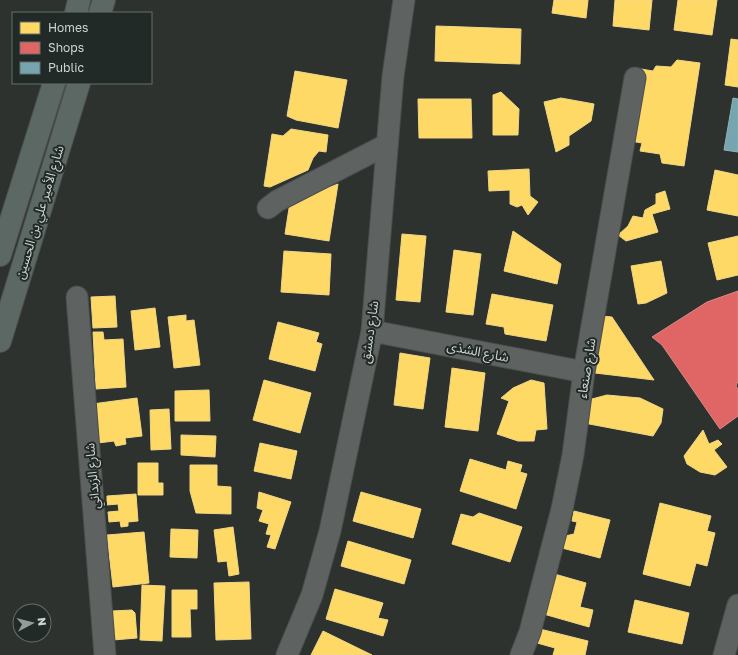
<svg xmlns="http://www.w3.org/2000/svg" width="738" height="655" viewBox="0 0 738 655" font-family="'Golos Text','Noto Sans Arabic',sans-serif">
<rect width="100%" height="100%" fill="#2d322f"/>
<path fill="#ffd966" stroke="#f0d786" d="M554 0H588L586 18 552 13Z
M615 0H652L649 30 613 26Z
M678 0H717L712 35 674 30Z
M436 26 521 29 520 64 435 61Z
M731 39 738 40V87L725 85Z
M677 60 700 63 684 166 662 163 660 154 640 151 642 143 630 141 641 69 653 71 656 66 671 67Z
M295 71 347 80 338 128 296 120 287 116Z
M501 92 519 109 518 135H493V95Z
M561 98 594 104 591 121 569 136V145L556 152 544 102Z
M418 99H471L472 138H419Z
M291 129 328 135 326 152 319 151 313 158 308 170 270 187 264 186 272 134 283 136Z
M529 169 530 196 538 202 528 215 522 205 517 207 510 204V190L489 191 488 171Z
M715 170 738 175V216L707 210Z
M338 184 329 241 285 234 290 202Z
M665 191 670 209 652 214 658 232 626 241 618 235 628 226 633 216 643 218 645 210 656 204V194Z
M513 231 561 264 557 284 504 271Z
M402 234 426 236 420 302 396 300Z
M738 236V275L717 280 708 243Z
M454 250 481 254 473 315 446 312Z
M284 251 331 254 329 295 281 292Z
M661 261 667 293 646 303 638 304 631 266Z
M492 294 553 305 546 341 505 334 504 327 486 324Z
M115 296 117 327 93 328 91 297Z
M155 308 160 347 135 350 131 311Z
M186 315V321L194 320 200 365 174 368 168 317Z
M601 316 612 317 654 380 595 373Z
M278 322 319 333 316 342 322 344 315 371 269 359Z
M93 332H103L104 340 123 339 126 387 96 389Z
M400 353 430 358 423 409 394 405Z
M452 368 485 373 478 431 445 427Z
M264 380 311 393 300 433 253 420Z
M531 380 544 383 547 429 536 430 534 441H518L497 434 509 401 501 398 513 388Z
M209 390 210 421H175V391Z
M607 395 640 398 663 409 661 423 653 436 584 423 588 400Z
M137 398 142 436 125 438 126 444 116 446 114 441 98 443 92 404Z
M169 409 171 449 151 450 150 410Z
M703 430 709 444 718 440 722 444 714 450 727 467 715 475 700 472 687 464 684 456Z
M181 435 216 436 215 457 181 455Z
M260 443 297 451 291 479 254 471Z
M470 459 506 470 508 461 522 465 520 472 527 474 516 509 460 491Z
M138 463H158V483H163V495H138Z
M190 465H217V486L231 487V514L196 513 190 491Z
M259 492 291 502 275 549 267 547 271 535 266 534 269 524 259 521 263 510 257 508Z
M361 492 421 509 413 538 353 521Z
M136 494 138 521 128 522V526L121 527 120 521 109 522 108 512 119 511 118 504 107 505V496Z
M660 503 711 516 707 531 715 533 707 566 696 563 690 586 643 574Z
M574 511 610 520 600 558 562 548 565 536 574 534 577 522 572 521Z
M479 513 522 527 510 562 452 544 461 514 473 517Z
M233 527 239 574 229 576 227 561 218 562 214 530Z
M171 529 198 530 197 558 170 557Z
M144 532 149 583 113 587 107 535Z
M348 541 411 560 404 584 341 566Z
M551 573 586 583 580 607 593 610 589 627 540 613Z
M249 582 251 639 216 640 214 583Z
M142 585 165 586 162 641 140 640Z
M335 589 383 603 378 618 388 620 383 636 326 619Z
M172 590H197V609H190L191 637H172Z
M635 600 689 613 682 644 628 632Z
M132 610 135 613 137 638 113 640 112 611Z
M540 629 588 641 585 655H553L555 648 537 643Z
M323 631 372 655H311Z"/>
<path fill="#e06666" stroke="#db8786" d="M738 291V381L736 386 738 389V416L720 429 662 345 652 337 707 302Z"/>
<path fill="#76a5af" stroke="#90b3b9" d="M733 98 738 99V152L724 150Z"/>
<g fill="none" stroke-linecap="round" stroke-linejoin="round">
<g stroke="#4a4e4c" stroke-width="23">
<path id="minor" d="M268 208 277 201 386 145
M77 297 105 655
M372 331 584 372
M287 655 312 595 330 531 372 331 393 76 404 0
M521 655 530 632 562 509 573 455 584 372 635 78
M724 655 738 605"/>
</g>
<g stroke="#4a4e4c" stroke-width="24">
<path id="major" d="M76 13 79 0
M100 13 104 0
M0 255 54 83
M0 341 79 83"/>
</g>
<use href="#minor" stroke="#5e6260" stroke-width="21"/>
<use href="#major" stroke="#5c6863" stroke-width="22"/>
</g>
<g text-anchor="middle" stroke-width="4" stroke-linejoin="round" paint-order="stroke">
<g font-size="13" fill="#ced3d0" stroke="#212a26">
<text transform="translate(39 212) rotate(-73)" y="5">شارع الأمير علي بن الحسين</text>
<text transform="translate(369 332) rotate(-82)" y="5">شارع دمشق</text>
<text transform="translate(478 351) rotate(11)" y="5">شارع الشذى</text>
<text transform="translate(586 368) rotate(-81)" y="5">شارع صنعاء</text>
<text transform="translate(92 476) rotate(-95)" y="5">شارع الزبداني</text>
</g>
</g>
<rect x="12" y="12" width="140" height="72" fill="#212a26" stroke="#666e6a"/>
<rect x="20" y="22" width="20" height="12" fill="#ffd966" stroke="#666e6a"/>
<text x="48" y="32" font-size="12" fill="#ced3d0">Homes</text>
<rect x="20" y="42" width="20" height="12" fill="#e06666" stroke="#666e6a"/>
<text x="48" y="52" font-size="12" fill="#ced3d0">Shops</text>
<rect x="20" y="62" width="20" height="12" fill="#76a5af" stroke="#666e6a"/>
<text x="48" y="72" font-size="12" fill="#ced3d0">Public</text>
<g transform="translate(32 623) rotate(83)"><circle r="19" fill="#212a26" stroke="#666e6a"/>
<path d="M0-3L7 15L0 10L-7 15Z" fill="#969b98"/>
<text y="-6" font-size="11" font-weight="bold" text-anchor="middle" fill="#ced3d0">N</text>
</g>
</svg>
